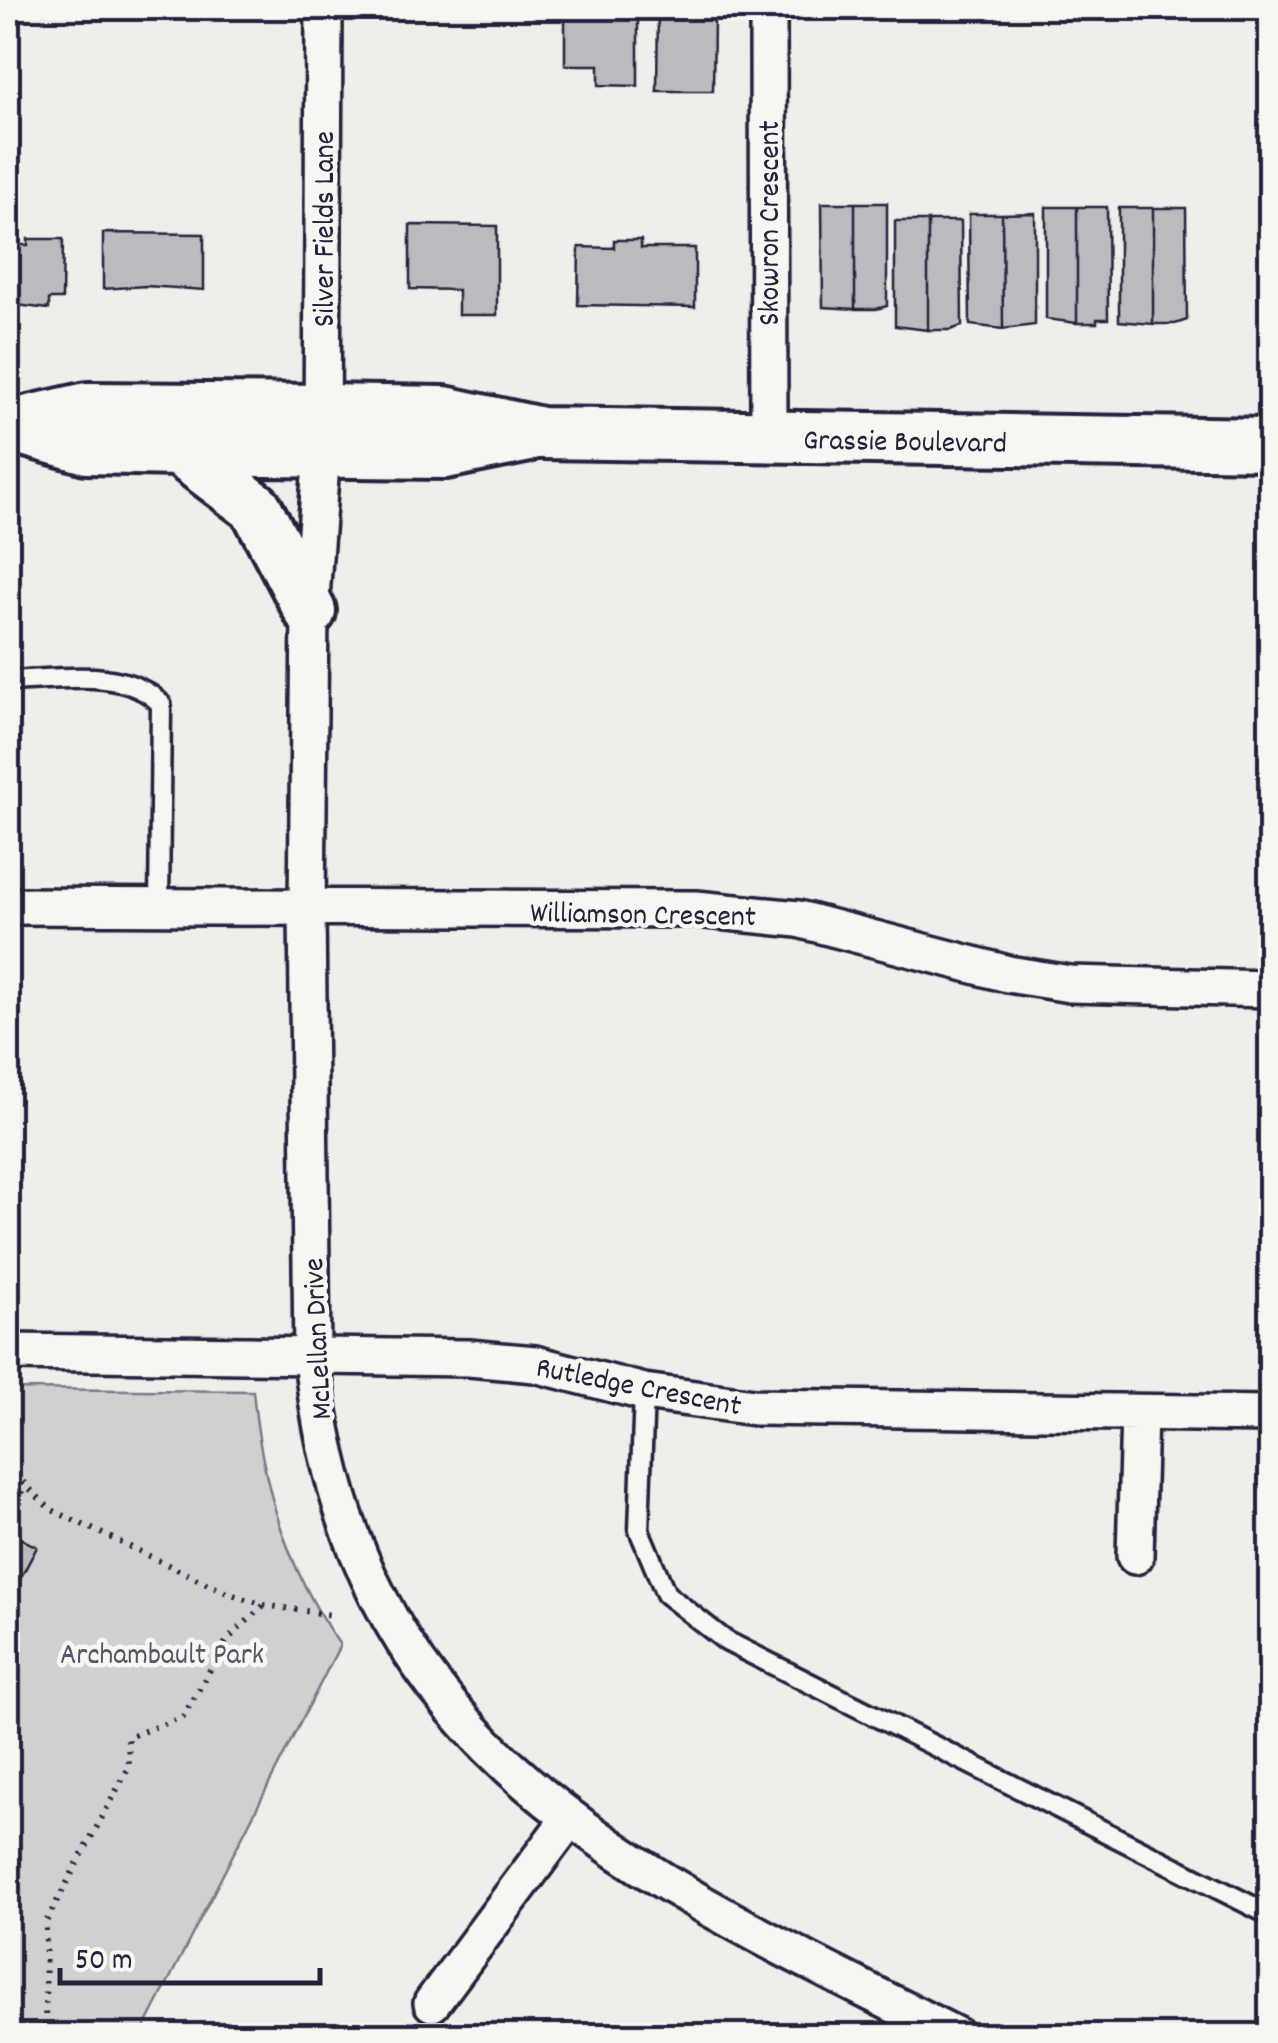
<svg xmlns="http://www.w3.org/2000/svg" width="1278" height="2043" viewBox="0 0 1278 2043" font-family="Dekko,sans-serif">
<rect width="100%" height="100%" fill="#eeeeeb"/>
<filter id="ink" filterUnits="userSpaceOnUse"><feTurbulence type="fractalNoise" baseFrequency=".01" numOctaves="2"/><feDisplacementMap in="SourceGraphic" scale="20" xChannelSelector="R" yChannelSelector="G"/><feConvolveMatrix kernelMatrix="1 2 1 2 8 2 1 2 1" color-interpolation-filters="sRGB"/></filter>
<g filter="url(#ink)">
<path fill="#d0d0d1" stroke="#797986" stroke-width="2.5" d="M8 1389 253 1391C262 1484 286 1568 340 1645L141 2035 8 2036Z"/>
<path fill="#bbbbbf" stroke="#22223b" stroke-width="2.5" d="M565 8H638V86L599 85V65H565Z
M658 8H690V19H714L713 91H657Z
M822 203H855V309L823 307Z
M855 203H887V306L876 309H855Z
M1046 207H1077V323L1046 319Z
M1077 207H1107L1108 319H1097V323H1077Z
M1119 208H1153V324L1119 321Z
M1153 208H1186L1187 320 1175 324H1153Z
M1035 213V325L1003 329 1002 214Z
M969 214H1002L1003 329 970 325Z
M895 221H928V330L895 326Z
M928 221H961L962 326 950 330H928Z
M410 225 497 226V315H458V290L410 289Z
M103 233 204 234V290L146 286 103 289Z
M28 239H63L62 299H49V309L8 304V245H28Z
M614 240H641V248H695V307L578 305 579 247 614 248Z
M8 1532 37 1547 20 1579 8 1573Z"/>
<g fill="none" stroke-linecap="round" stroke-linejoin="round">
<g stroke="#22223b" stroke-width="25">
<path id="lane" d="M8 681C57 680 125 666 161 704L159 909
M644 1392 639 1530 666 1594 726 1641 1270 1915"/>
</g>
<g stroke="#22223b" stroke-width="42">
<path id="street" d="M324 8 322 451 310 611 307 911 312 1357C350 1755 641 1876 957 2036
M768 8 769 438
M8 906 696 909 798 919 1008 974 1070 984 1270 989
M8 1352 469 1358 535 1364 644 1392 754 1407 1270 1414
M1135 1556 1139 1413
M432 2003 569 1819"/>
</g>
<g stroke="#22223b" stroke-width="58">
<path id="secondary" d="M8 426 88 408 322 410 444 412 541 433 1270 444
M13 427 87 448 179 450 445 453 524 437
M179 450 256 508 310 611"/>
</g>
<path stroke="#22223b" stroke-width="6" stroke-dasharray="2.5 8" stroke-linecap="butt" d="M8 1467 50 1509 227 1593 264 1605 332 1615
M8 1521 19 1507 23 1486
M45 2036 46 1922 129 1767 128 1737 183 1717 227 1640 264 1605"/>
<use href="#lane" stroke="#f6f6f2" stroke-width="18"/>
<use href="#street" stroke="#f6f6f2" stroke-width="35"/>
<use href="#secondary" stroke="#f6f6f2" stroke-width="50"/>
</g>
</g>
<g text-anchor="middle" stroke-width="9" stroke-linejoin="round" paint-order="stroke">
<g font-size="30" fill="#22223b" stroke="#f6f6f2">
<text transform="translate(768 223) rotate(-90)" y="10">Skowron Crescent</text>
<text transform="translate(323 229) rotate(-90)" y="10">Silver Fields Lane</text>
<text transform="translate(905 440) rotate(1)" y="10">Grassie Boulevard</text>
<text transform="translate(643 913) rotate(1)" y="10">Williamson Crescent</text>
<text transform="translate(316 1339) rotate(-93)" y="10">McLellan Drive</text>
<text transform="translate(639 1385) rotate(11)" y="10">Rutledge Crescent</text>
</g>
<g font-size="30" fill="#565668" stroke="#f6f6f2">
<text x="162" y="1663">Archambault Park</text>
</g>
</g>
<rect width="1278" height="2043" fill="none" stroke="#f6f6f2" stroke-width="40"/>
<rect x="20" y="20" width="1238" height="2003" fill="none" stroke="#22223b" stroke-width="4" filter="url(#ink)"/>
<path d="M60 1968v15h260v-15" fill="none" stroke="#22223b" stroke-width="5"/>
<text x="75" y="1968" font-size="30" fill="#22223b" stroke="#f6f6f2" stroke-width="8" paint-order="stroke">50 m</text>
</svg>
